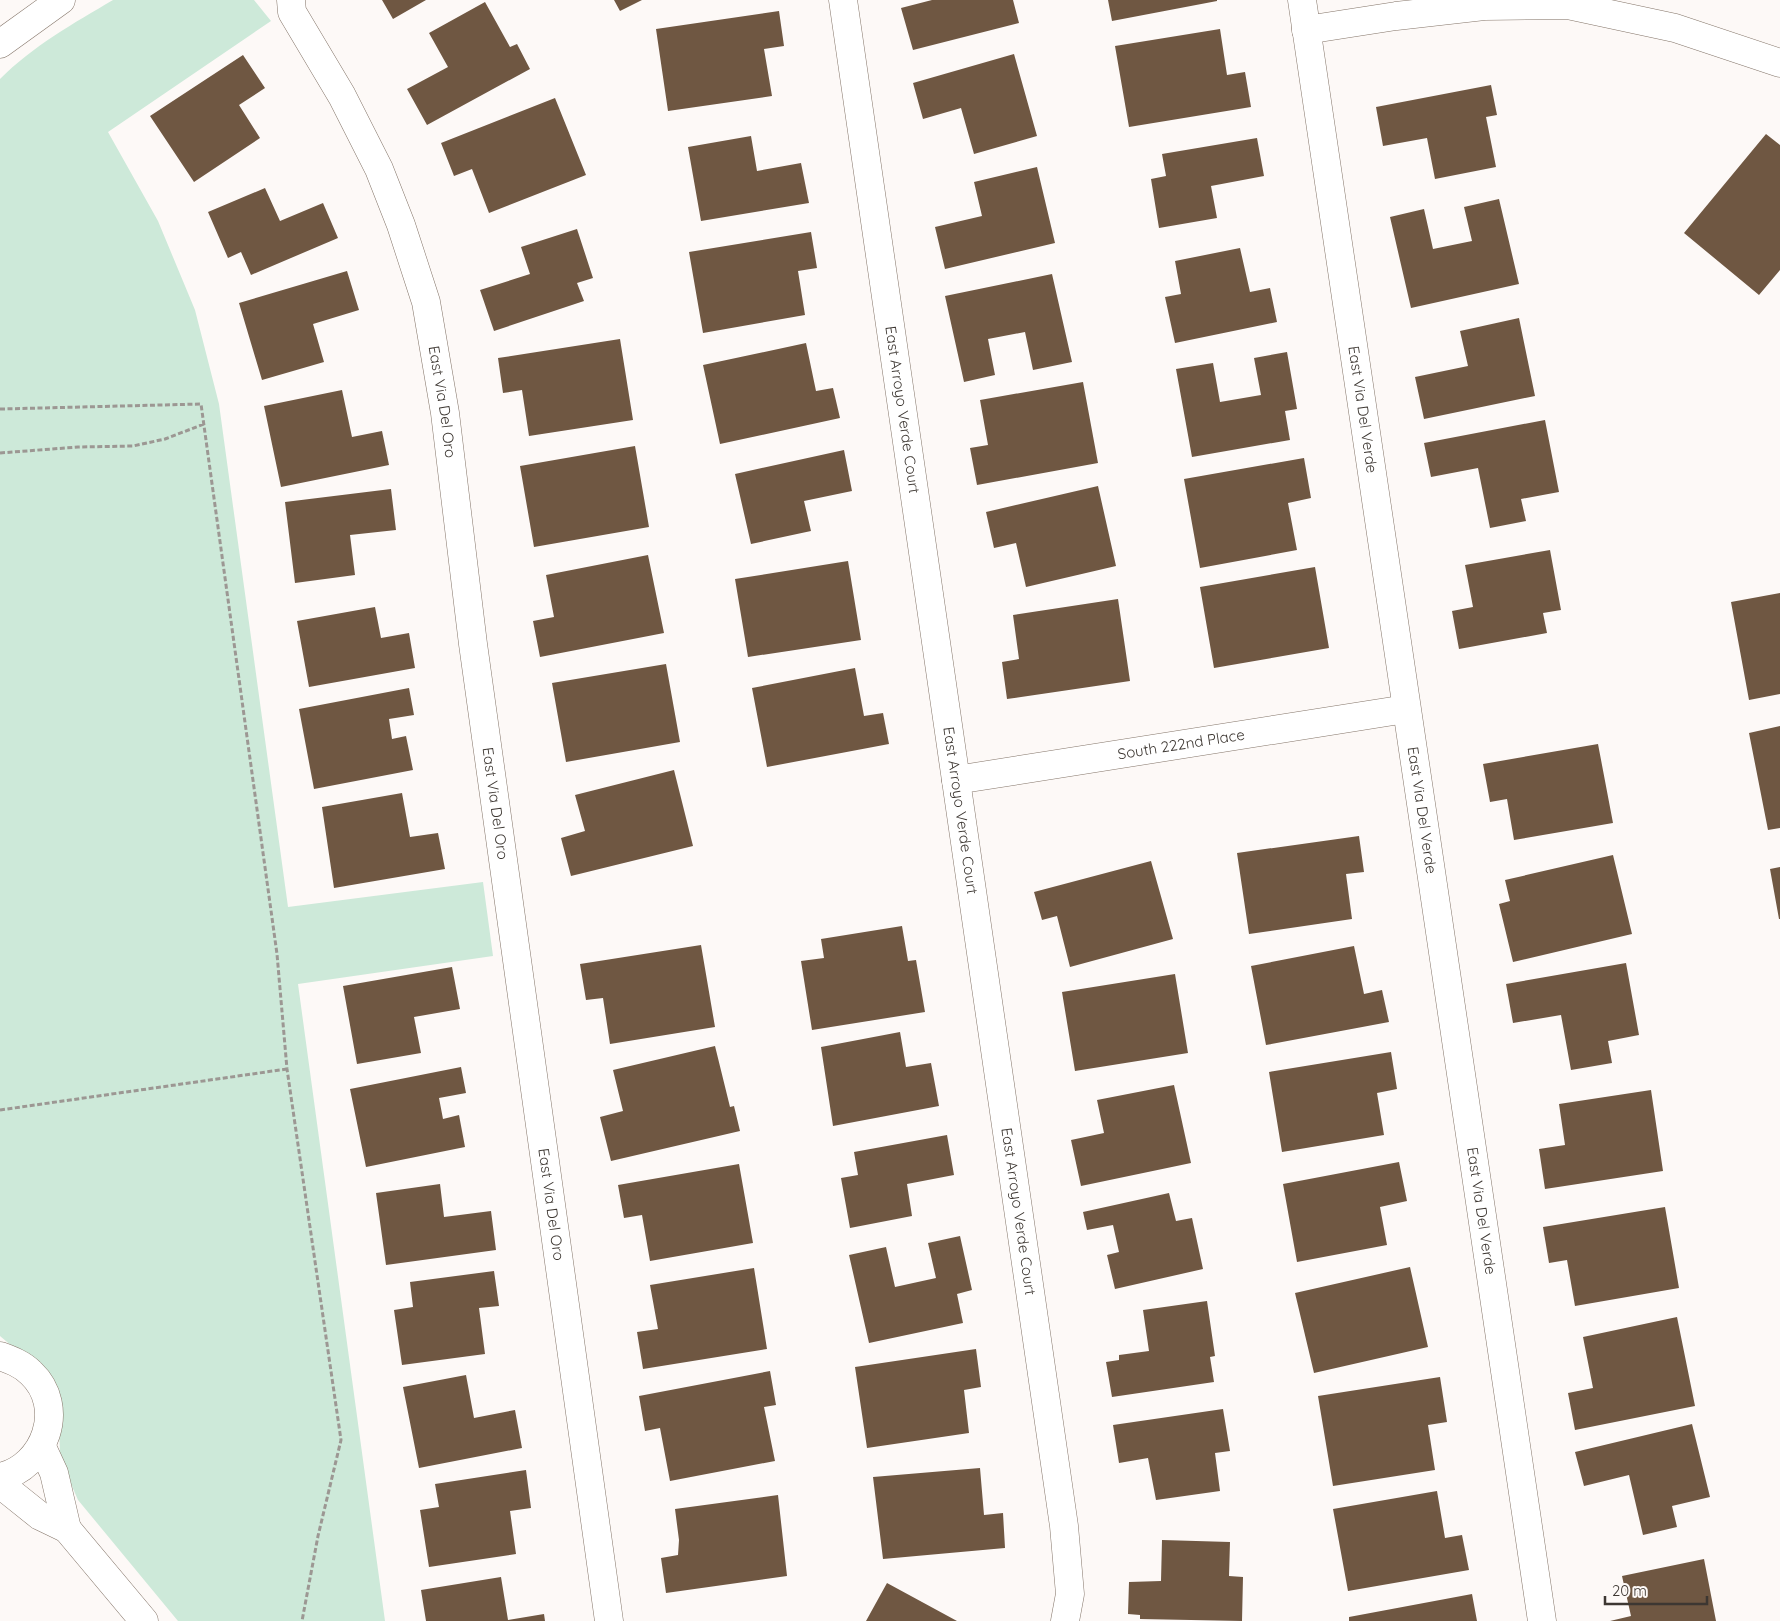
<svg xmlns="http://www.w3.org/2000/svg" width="1780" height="1621" viewBox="0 0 1780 1621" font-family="Quicksand,sans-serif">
<rect width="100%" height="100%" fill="#fdf9f7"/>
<path fill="#cde9d9" d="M113 0H254L271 21 108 132 158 221 195 310 219 404 288 907 483 882 493 956 298 984 385 1621H178L78 1500 65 1470 60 1452 58 1405 13 1347 0 1336V79C33 46 74 23 113 0Z"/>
<path fill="#6f5742" d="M382 0H426L393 19Z
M614 0H642L620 11Z
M932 0H1013L1019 23 913 50 901 8Z
M1108 0H1217V1L1112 21Z
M485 2 510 47 517 44 530 69 427 125 407 89 448 67 429 33Z
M779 11 784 46 764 49 772 96 668 111 656 29Z
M1220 29 1227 75 1245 72 1251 107 1129 127 1115 46Z
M1014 54 1037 136 974 154 961 108 923 119 913 83Z
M243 55 265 88 239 105 260 138 194 182 150 116Z
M1491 85 1497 115 1486 117 1496 167 1435 179 1427 138 1383 146 1376 107Z
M555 98 586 175 489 213 472 169 454 176 441 143Z
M1766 134 1780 145V270L1759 295 1684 233Z
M751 136 757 171 801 163 809 203 701 221 688 147Z
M1257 138 1264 176 1211 186 1217 218 1159 228 1151 179 1166 176 1162 154Z
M1037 167 1055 243 945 269 935 227 982 216 974 182Z
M265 188 280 221 323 203 338 238 251 275 241 252 228 258 208 212Z
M1499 199 1519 284 1411 308 1390 217 1424 209 1433 249 1472 241 1464 207Z
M577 229 593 278 577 283 584 301 494 331 480 290 530 274 521 247Z
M811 232 817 268 798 271 805 315 703 333 689 252Z
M1240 248 1250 292 1270 288 1277 322 1175 343 1165 297 1181 294 1175 261Z
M347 271 359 310 313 324 324 362 262 380 239 303Z
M1052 274 1072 362 1033 370 1025 332 988 339 995 375 964 382 945 296Z
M1519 318 1535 396 1424 419 1415 377 1468 366 1460 331Z
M620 339 633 420 529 436 522 390 503 393 498 358Z
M806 343 816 391 833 388 840 418 720 444 703 365Z
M1287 352 1297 409 1285 411 1290 440 1192 457 1176 369 1213 363 1220 402 1261 395 1254 358Z
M1083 382 1098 463 977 485 970 448 988 445 980 400Z
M342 390 352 437 382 431 389 465 281 487 264 406Z
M1545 420 1559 492 1521 499 1526 521 1490 528 1478 468 1431 477 1424 443Z
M635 446 649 527 534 547 520 466Z
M844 450 852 491 804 501 811 531 751 544 735 474Z
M1304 458 1311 498 1288 503 1297 550 1200 568 1184 479Z
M1098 486 1116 566 1026 587 1016 543 994 548 986 512Z
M391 489 396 530 350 535 355 575 295 583 285 502Z
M1550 550 1561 610 1543 613 1547 633 1459 649 1452 611 1473 607 1465 565Z
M648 555 664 633 540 657 533 621 554 617 546 575Z
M848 561 861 640 748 657 735 579Z
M1315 567 1329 648 1214 668 1200 587Z
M1780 593V694L1749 700 1731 602Z
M1118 599 1130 681 1007 699 1002 662 1019 659 1013 615Z
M375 607 381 638 409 633 415 668 309 687 297 621Z
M666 664 680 742 566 762 552 683Z
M855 668 864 716 883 713 889 744 767 767 752 688Z
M409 688 414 715 389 719 392 739 406 736 413 770 314 789 299 709Z
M1780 726V828L1768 830 1749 733Z
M1598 744 1613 823 1514 840 1507 799 1490 802 1483 764Z
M674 770 693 846 571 876 561 838 585 831 575 795Z
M402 793 410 837 438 833 445 869 334 888 322 807Z
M1359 836 1364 872 1346 874 1352 919 1249 934 1237 853Z
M1613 855 1632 934 1513 962 1499 904 1510 901 1505 880Z
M1151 861 1173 939 1070 967 1057 916 1042 920 1034 892Z
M1780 867V919H1779L1770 869Z
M902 926 908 961 916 960 925 1012 812 1030 801 961 824 958 821 939Z
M701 945 715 1027 610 1044 603 998 586 1000 580 964Z
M1354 946 1364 994 1382 990 1389 1022 1266 1045 1251 966Z
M1626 963 1639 1035 1608 1041 1612 1063 1571 1070 1561 1015 1513 1023 1506 984Z
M452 967 460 1009 414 1017 421 1053 357 1064 343 986Z
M1175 974 1188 1053 1075 1071 1062 992Z
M900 1032 906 1067 931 1063 939 1106 833 1126 821 1047Z
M715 1046 730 1107 734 1106 740 1131 611 1161 600 1117 623 1111 613 1070Z
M1391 1052 1397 1089 1377 1093 1384 1135 1282 1152 1269 1072Z
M461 1067 466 1093 439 1098 443 1119 459 1115 465 1147 366 1167 350 1089Z
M1174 1085 1191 1163 1081 1186 1071 1140 1104 1133 1097 1100Z
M1651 1090 1663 1171 1545 1189 1539 1149 1565 1145 1559 1104Z
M947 1135 954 1175 907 1184 912 1216 850 1228 841 1178 858 1175 854 1152Z
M1399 1162 1407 1201 1380 1207 1387 1245 1297 1262 1283 1184Z
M739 1164 753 1243 650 1261 642 1215 624 1218 618 1185Z
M440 1184 444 1217 491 1211 496 1250 386 1265 376 1193Z
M1169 1193 1176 1221 1192 1218 1203 1269 1115 1289 1107 1255 1119 1252 1113 1225 1087 1230 1083 1212Z
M1665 1207 1679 1288 1575 1306 1567 1260 1549 1263 1543 1227Z
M960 1236 972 1290 957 1294 963 1323 869 1343 849 1255 886 1247 895 1287 936 1278 928 1243Z
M1410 1267 1428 1347 1314 1373 1295 1293Z
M754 1268 767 1349 643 1369 637 1332 658 1329 650 1285Z
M494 1271 499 1306 479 1308 485 1354 402 1365 394 1310 413 1307 410 1282Z
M1207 1301 1215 1356 1210 1357 1214 1382 1112 1397 1106 1362 1119 1360V1355L1149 1351 1143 1310Z
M1677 1317 1695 1406 1575 1430 1568 1393 1593 1388 1583 1337Z
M976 1349 981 1387 964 1390 969 1433 867 1448 855 1367Z
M770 1371 776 1405 764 1407 775 1461 670 1481 660 1428 645 1431 639 1396Z
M466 1375 474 1418 515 1410 522 1448 419 1468 403 1387Z
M1440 1377 1447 1422 1428 1425 1435 1470 1333 1486 1318 1396Z
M1223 1409 1230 1451 1215 1453 1220 1491 1156 1500 1148 1458 1119 1463 1113 1425Z
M1692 1424 1710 1497 1672 1506 1677 1527 1643 1535 1629 1475 1584 1486 1575 1452Z
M980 1468 984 1515 1003 1513 1005 1548 883 1559 873 1477Z
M526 1470 531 1508 510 1511 516 1554 429 1567 420 1510 439 1507 435 1484Z
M1437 1491 1445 1538 1462 1535 1469 1570 1348 1591 1333 1509Z
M778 1495 787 1576 666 1593 661 1558 678 1555 679 1540 675 1509Z
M1162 1540 1230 1542 1229 1576 1243 1577 1242 1621 1140 1619V1615L1128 1614 1129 1582 1161 1581Z
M1704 1559 1716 1621H1610L1631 1616 1622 1576Z
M501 1577 508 1620 544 1614 545 1621H426L421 1590Z
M887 1583 957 1621H866Z
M1472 1594 1477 1621H1349V1617Z"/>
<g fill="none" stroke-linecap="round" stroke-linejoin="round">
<g stroke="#847569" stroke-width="29">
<g id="street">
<path id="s1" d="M291 0 292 12 342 96 379 169 401 225 426 302 445 413 473 644 609 1621"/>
<path id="s2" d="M843 0 1064 1526 1070 1594 1065 1621"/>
<path id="s3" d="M1302 0 1542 1621"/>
<path d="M1306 30 1396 16 1484 6 1568 5 1675 28 1780 63"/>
<path d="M0 44 61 0"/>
<path id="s4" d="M956 780 1406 709"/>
<path d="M0 1356C11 1360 22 1364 31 1373 67 1407 45 1467 0 1477"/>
<path d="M42 1447 54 1473 67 1529"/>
<path d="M0 1484 40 1516 67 1529 144 1621"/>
</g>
</g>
<path stroke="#9c9793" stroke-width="3" stroke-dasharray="5 2.5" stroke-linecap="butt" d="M0 409 201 404 277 954 287 1069 341 1440 318 1536 302 1621
M0 453 78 447 133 446 165 439 204 424
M0 1110 287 1069"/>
<use href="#street" stroke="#fff" stroke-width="28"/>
</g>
<g text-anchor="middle" stroke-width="5" stroke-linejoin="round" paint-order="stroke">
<g font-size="15" fill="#3d3732" stroke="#fdf9f7">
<text dy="5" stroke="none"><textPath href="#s1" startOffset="434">East Via Del Oro</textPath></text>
<text dy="5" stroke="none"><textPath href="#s2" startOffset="414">East Arroyo Verde Court</textPath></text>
<text dy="5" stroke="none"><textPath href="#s3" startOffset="414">East Via Del Verde</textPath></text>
<text dy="5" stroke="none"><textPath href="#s4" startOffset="228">South 222nd Place</textPath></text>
<text dy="5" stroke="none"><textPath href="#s1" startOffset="839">East Via Del Oro</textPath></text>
<text dy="5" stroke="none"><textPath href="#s2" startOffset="819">East Arroyo Verde Court</textPath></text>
<text dy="5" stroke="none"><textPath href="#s3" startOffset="819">East Via Del Verde</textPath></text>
<text dy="5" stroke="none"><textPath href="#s1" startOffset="1244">East Via Del Oro</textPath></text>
<text dy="5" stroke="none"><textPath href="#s2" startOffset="1224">East Arroyo Verde Court</textPath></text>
<text dy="5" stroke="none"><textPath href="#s3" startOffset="1224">East Via Del Verde</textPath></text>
</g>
</g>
<path d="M1605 1596v8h102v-8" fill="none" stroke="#3d3732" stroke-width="2.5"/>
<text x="1612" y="1596" font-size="15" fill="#3d3732" stroke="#fdf9f7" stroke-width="4" paint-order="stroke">20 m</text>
</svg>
